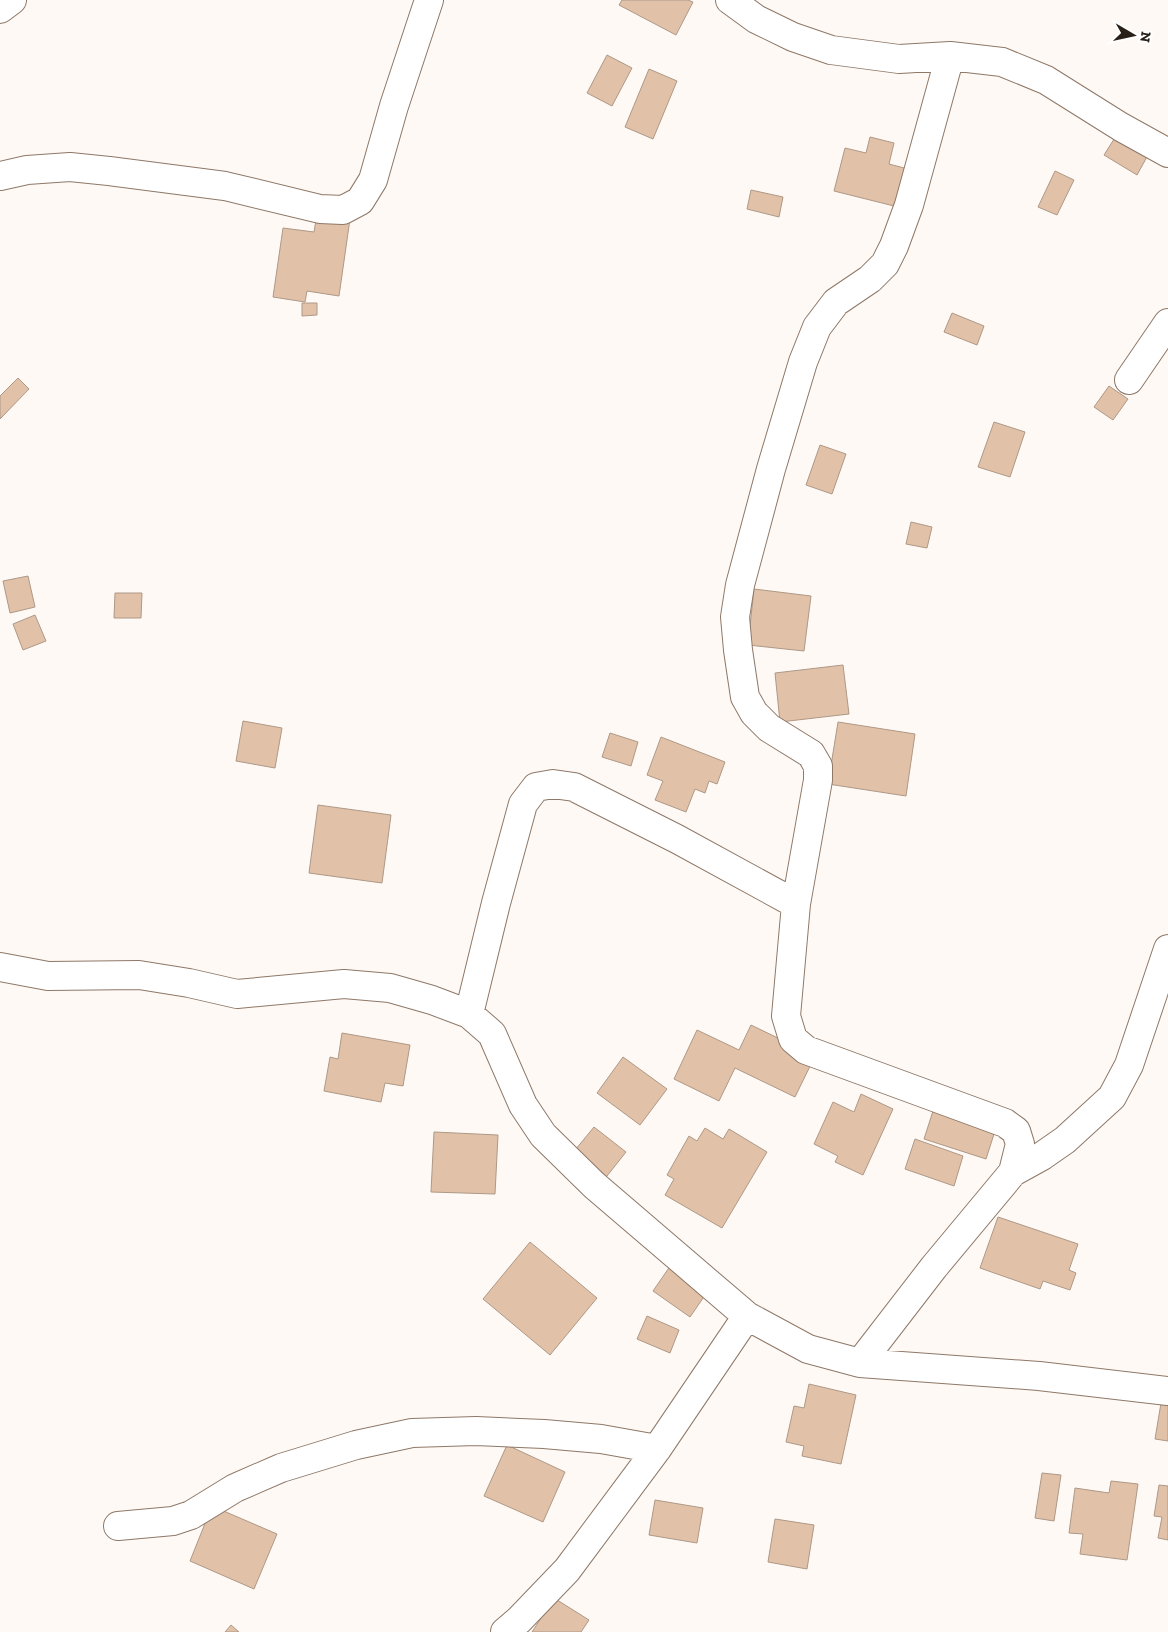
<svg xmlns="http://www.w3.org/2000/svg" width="1168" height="1632" viewBox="0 0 1168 1632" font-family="'Zilla Slab',serif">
<rect width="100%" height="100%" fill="#fef9f5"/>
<path fill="#e1c2a9" stroke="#ae9886" d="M622 0H688L693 2 676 35 619 5Z
M607 55 632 68 612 106 587 93Z
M649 69 677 81 653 139 625 127Z
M1116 136 1148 155 1137 175 1104 155Z
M870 137 894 143 889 164 908 169 898 207 834 191 845 148 866 153Z
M1055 171 1074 180 1057 215 1038 207Z
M751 190 783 197 779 217 747 209Z
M317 214 350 219 339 296 307 291 305 302 273 297 283 228 314 232Z
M302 303H317V315L302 316Z
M952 313 984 326 977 345 944 332Z
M18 378 29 389 0 419V396Z
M1109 386 1128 399 1113 420 1094 407Z
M994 422 1025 432 1010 477 978 467Z
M820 445 846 454 832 494 806 485Z
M911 522 932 527 927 548 906 544Z
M28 576 35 607 10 613 3 581Z
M754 589 811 596 804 651 748 645Z
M115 593H142L141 618H114Z
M35 615 46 641 23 650 13 624Z
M843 665 849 714 780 722 775 673Z
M243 721 282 728 275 768 236 761Z
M838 722 915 734 906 796 828 784Z
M610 733 638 742 631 766 602 757Z
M661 737 725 762 717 784 709 781 705 793 695 789 686 812 655 800 663 781 647 775Z
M318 805 391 815 382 883 309 873Z
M751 1025 815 1056 795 1097 735 1068 719 1101 674 1079 697 1030 739 1050Z
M342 1033 410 1045 403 1086 385 1083 381 1102 324 1091 330 1057 338 1059Z
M623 1057 667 1089 640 1125 597 1093Z
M861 1094 893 1109 863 1175 835 1162 838 1156 814 1144 833 1102 854 1112Z
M933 1111 995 1131 986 1159 924 1139Z
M594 1127 626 1152 603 1181 571 1155Z
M705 1128 723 1139 729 1129 767 1152 722 1228 665 1195 674 1179 667 1175 689 1136 697 1141Z
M434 1132 498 1135 495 1194 431 1192Z
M915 1139 963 1156 954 1186 905 1169Z
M998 1217 1078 1244 1069 1270 1076 1273 1070 1290 1043 1281 1040 1289 980 1268Z
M530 1242 597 1298 550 1355 483 1299Z
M673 1262 710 1288 690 1317 653 1291Z
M647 1316 679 1330 670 1353 637 1339Z
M809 1384 856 1395 841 1464 802 1456 804 1446 786 1442 794 1406 804 1408Z
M1162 1397 1168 1398V1441L1155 1439Z
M507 1445 565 1472 543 1522 484 1496Z
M1042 1473 1061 1475 1054 1521 1035 1518Z
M1111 1481 1138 1484 1127 1560 1080 1554 1083 1534 1069 1533 1075 1488 1109 1493Z
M1159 1485 1168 1486V1540L1158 1538 1162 1517 1154 1516Z
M655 1500 703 1508 697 1543 649 1535Z
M212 1506 277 1534 254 1589 190 1561Z
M775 1519 814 1525 807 1569 768 1562Z
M554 1598 589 1620 581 1632H532Z
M231 1625 239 1632H225Z"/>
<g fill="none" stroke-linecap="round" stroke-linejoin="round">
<g stroke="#8e7868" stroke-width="30">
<path id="minor" d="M730 0 756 19 793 37 831 50 899 59 950 56 1002 62 1046 80 1121 127 1168 153
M0 9 12 0
M0 176 27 170 70 167 109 171 225 186 320 209 343 210 360 201 373 180 394 106 429 0
M1129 380 1168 323
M0 967 48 976 139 975 189 983 237 994 344 984 390 988 432 1000 469 1014 492 1034 523 1105 543 1135 594 1185 747 1316 808 1349 860 1363 1039 1376 1168 1391
M469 1014 496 903 523 804 536 787 553 784 574 787 677 839 796 904
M1013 1172 1042 1156 1065 1140 1112 1097 1129 1065 1168 949
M860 1363 934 1267 1013 1172 1020 1144 1016 1131 1005 1123 806 1050 793 1039 786 1016 796 904 818 780V766L811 754 769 728 754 713 745 697 738 650 735 617 740 585 771 469 803 362 817 327 836 302 870 279 885 264 894 246 909 205 950 56
M118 1526 173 1521 191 1515 235 1488 281 1468 356 1445 412 1433 476 1431 544 1434 601 1439 657 1449
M505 1632 519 1620 567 1570 657 1449 747 1316"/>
</g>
<use href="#minor" stroke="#fff" stroke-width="28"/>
</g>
<g transform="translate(1133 35) rotate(99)" stroke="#ffffff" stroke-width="4" paint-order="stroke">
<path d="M0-4L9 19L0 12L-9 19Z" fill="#292019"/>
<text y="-8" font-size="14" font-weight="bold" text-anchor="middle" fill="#292019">N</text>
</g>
</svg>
